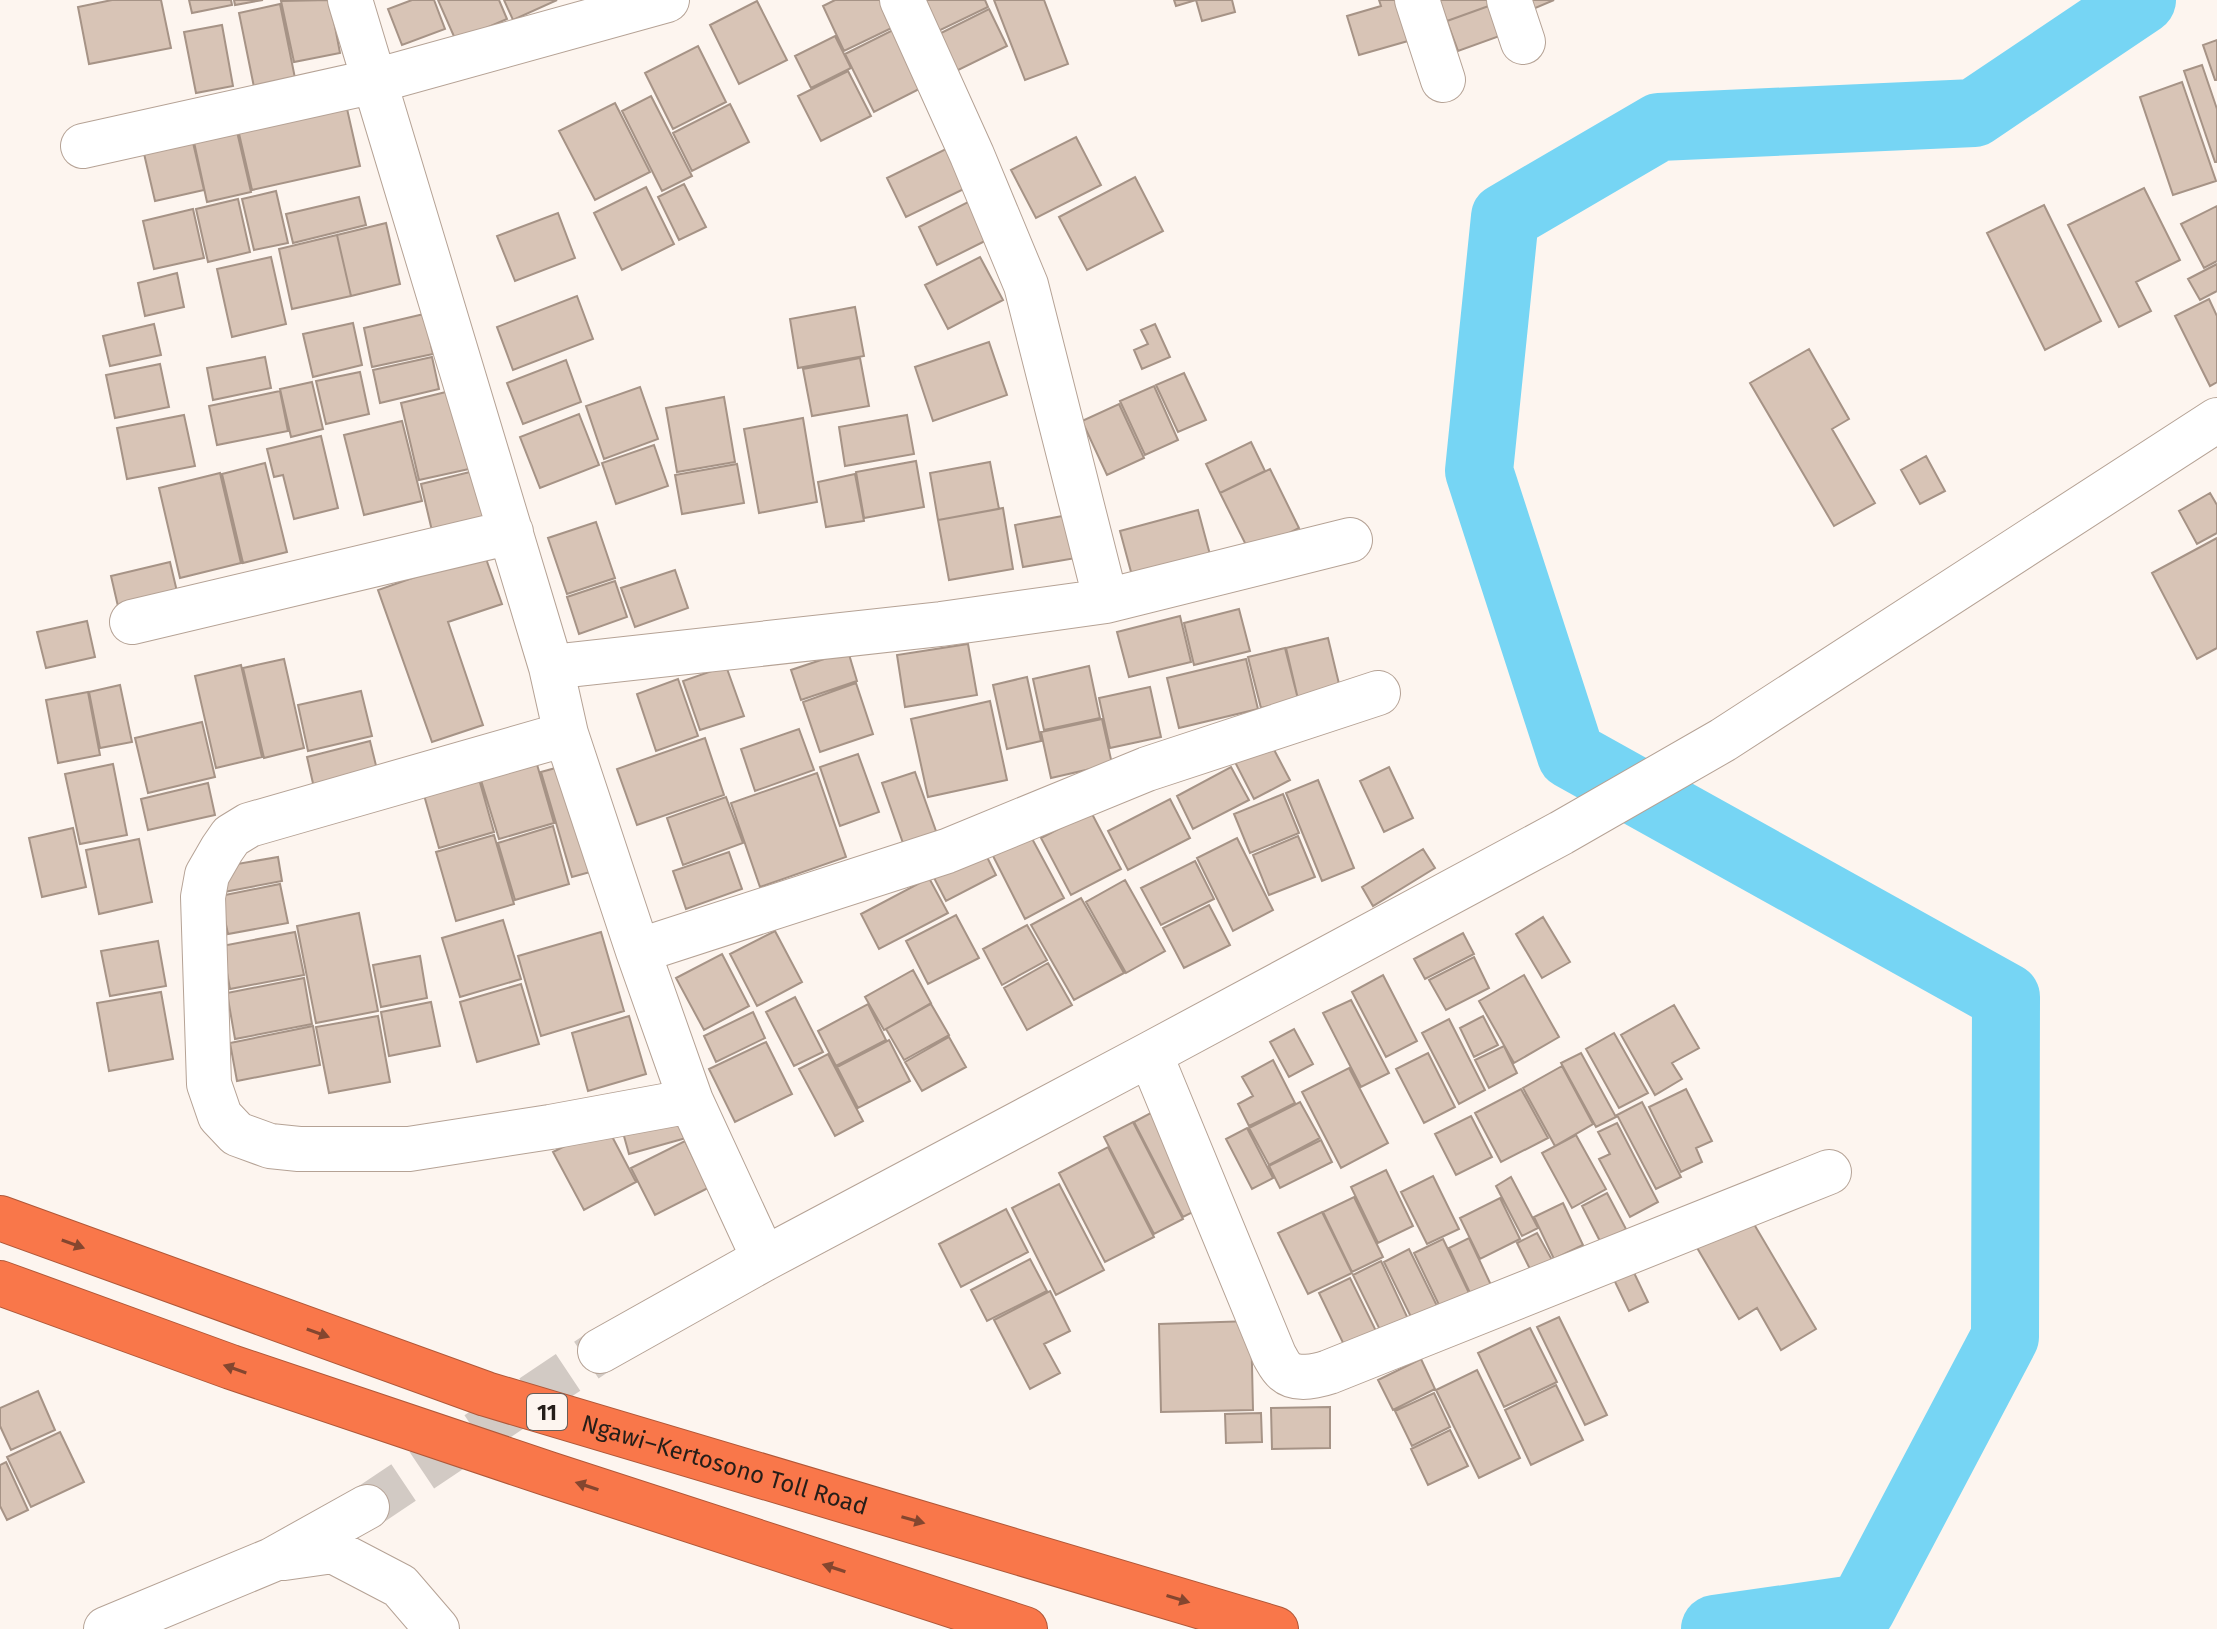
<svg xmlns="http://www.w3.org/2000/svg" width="2217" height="1629" viewBox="0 0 2217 1629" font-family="'Fira Sans',sans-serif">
<rect width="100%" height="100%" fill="#fdf5ef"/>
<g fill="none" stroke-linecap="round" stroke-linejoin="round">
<path stroke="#76d5f4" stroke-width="68" d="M1715 1629 1862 1608 2005 1337 2006 997 1571 755 1479 471 1505 217 1659 127 1974 113 2142 0"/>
</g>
<path fill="#d8c4b6" stroke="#a69386" stroke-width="2" d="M112 0H161L171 48 89 64 78 7Z
M189 0H231L232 5 192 13Z
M234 0H263L235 5Z
M330 0 340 53 294 62 281 1Z
M412 0H434L445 29 402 45 388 9Z
M438 0H499L507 19 456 41Z
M504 0H557L513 20Z
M835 0H891L902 23 844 51 823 6Z
M911 0H985L988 7 928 36Z
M994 0H1044L1068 64 1025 80Z
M1174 0H1232L1235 12 1202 21 1196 0 1176 6Z
M1379 0H1403L1415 39 1359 55 1347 16 1381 6Z
M1439 0H1496L1497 3 1447 21Z
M1529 0H1554L1533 9Z
M757 1 787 60 739 84 710 25Z
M1497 3 1508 33 1458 51 1447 21Z
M280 4 296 83 255 92 239 13Z
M989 9 1007 46 944 77 925 41Z
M222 25 233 86 196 93 184 32Z
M903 25 931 83 874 112 845 54Z
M835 36 851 68 811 88 795 56Z
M2217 40V80H2215L2203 45Z
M698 46 726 102 673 129 645 73Z
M2202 65 2217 109V162H2215L2184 71Z
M848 71 871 116 821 141 798 96Z
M2182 82 2216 181 2173 195 2140 97Z
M651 96 692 176 662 191 622 111Z
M345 100 360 166 252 190 237 125Z
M615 103 650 172 595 200 559 131Z
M730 104 749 142 692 171 673 133Z
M235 123 251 192 207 202 192 133Z
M191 134 204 190 155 201 142 145Z
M1076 137 1101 185 1036 218 1011 170Z
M948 148 968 187 906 217 887 178Z
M1135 177 1163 231 1087 270 1059 217Z
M684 184 706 227 679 240 658 197Z
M646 187 674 244 622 270 594 213Z
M2144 188 2180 260 2136 282 2151 311 2119 327 2068 225Z
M276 191 288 243 254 250 242 199Z
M359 197 366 225 293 243 286 214Z
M238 199 250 252 208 262 196 209Z
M970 201 989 239 937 265 919 227Z
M2044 205 2101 321 2045 350 1987 233Z
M2217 206V261L2204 268 2181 224Z
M193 209 204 258 154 269 143 221Z
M558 213 575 258 515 281 497 236Z
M386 223 400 284 351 296 337 235Z
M337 235 351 296 292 309 279 249Z
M271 257 286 324 232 337 217 269Z
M980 257 1003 300 948 329 925 285Z
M2217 264V291L2200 300 2188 279Z
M177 273 184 307 145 316 138 283Z
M577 296 593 339 513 370 497 327Z
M2209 299 2217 316V382L2210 386 2175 316Z
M855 307 864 356 798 368 790 319Z
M424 314 433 354 372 367 364 328Z
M353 323 362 365 313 377 303 334Z
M154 324 161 355 110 366 103 336Z
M1155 324 1170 357 1142 369 1134 350 1148 344 1141 330Z
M989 342 1007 395 933 421 915 367Z
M1809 349 1849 419 1832 429 1875 503 1834 526 1750 383Z
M265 357 271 388 213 400 207 368Z
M432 357 439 389 380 403 373 370Z
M860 358 869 406 812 416 803 369Z
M566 360 581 402 523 424 507 383Z
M160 364 169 407 115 418 106 375Z
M360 372 369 414 326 424 316 381Z
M1184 373 1206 420 1178 432 1156 385Z
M312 382 323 429 291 437 280 389Z
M1154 386 1178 440 1145 455 1120 401Z
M640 387 658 439 604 459 586 406Z
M280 391 288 431 217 445 209 406Z
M450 391 469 469 419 480 401 403Z
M724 397 735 462 677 472 666 408Z
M1119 404 1144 458 1107 475 1082 421Z
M579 414 599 465 540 488 520 437Z
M184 415 195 466 127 479 117 428Z
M907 415 914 454 845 466 839 427Z
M803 418 817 502 759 513 744 429Z
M402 421 422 501 364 515 344 435Z
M321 436 338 508 294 519 283 475 274 477 267 449Z
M1251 442 1265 471 1220 493 1206 464Z
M654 445 668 486 616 504 602 463Z
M1926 456 1945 491 1920 504 1901 470Z
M916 461 924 507 864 518 856 472Z
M990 462 999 509 938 520 930 473Z
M265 463 287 552 243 563 222 474Z
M737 464 744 503 682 514 675 475Z
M1270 469 1299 528 1250 553 1220 493Z
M474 471 486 523 433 535 421 484Z
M220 473 241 563 180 578 159 488Z
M855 474 864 521 826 527 818 482Z
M2210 493 2217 505V533L2197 544 2179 511Z
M1003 508 1013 569 949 580 938 520Z
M1198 510 1212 562 1134 583 1120 531Z
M1068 515 1076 558 1023 567 1015 525Z
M596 522 615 578 567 594 548 538Z
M2217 538V648L2197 659 2152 573Z
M484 553 502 604 448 622 483 725 432 742 378 590Z
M170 562 179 600 120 615 111 576Z
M675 570 688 608 635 627 621 588Z
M615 581 627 617 579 634 567 597Z
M1239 609 1250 651 1194 665 1184 623Z
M1180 616 1191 662 1129 677 1117 632Z
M87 621 95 657 46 668 37 632Z
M1328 638 1340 688 1298 699 1286 648Z
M968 644 977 695 905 707 897 655Z
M1285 648 1298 699 1261 708 1248 657Z
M848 651 857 681 801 700 791 670Z
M284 659 304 748 264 758 243 668Z
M1246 659 1258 709 1179 728 1167 678Z
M241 665 262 757 216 768 195 676Z
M726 666 744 716 700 730 683 681Z
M1089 666 1100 718 1044 730 1033 679Z
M1027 677 1041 741 1007 749 993 685Z
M678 679 698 736 656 751 637 694Z
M856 683 873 734 820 752 803 702Z
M120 685 132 742 100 748 89 692Z
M1150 687 1161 737 1110 748 1099 698Z
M361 691 372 736 308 751 298 705Z
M88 692 100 755 58 763 46 700Z
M990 701 1007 780 928 797 911 719Z
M1102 719 1112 764 1051 778 1041 732Z
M202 722 215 777 148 793 135 738Z
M799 729 814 770 755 791 741 749Z
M705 738 724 795 637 825 617 769Z
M370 741 381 786 317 801 307 757Z
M1271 744 1290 780 1254 799 1235 762Z
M858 754 879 812 840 826 820 767Z
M536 761 554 823 499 839 480 777Z
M113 764 127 835 80 844 65 774Z
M570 764 601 869 572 877 541 772Z
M475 765 494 832 439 848 420 781Z
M1231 767 1249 800 1193 829 1177 796Z
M1389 767 1413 818 1384 832 1360 781Z
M915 772 937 834 904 846 882 783Z
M817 773 846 857 760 887 731 803Z
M1318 780 1354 868 1322 881 1286 793Z
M208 783 215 815 148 830 141 799Z
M1283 794 1299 833 1250 853 1234 814Z
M726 797 743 843 683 865 667 818Z
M1170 799 1190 838 1128 870 1108 831Z
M1091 812 1121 869 1071 895 1041 838Z
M553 826 569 884 515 900 498 843Z
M73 828 86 887 42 897 29 838Z
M1029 833 1064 898 1025 919 991 852Z
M494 835 514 904 456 921 436 852Z
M1298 836 1315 877 1269 895 1253 855Z
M1237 838 1273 910 1233 931 1197 858Z
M139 839 152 902 99 914 86 850Z
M983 849 996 875 946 901 932 874Z
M1423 849 1435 868 1373 906 1362 887Z
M729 852 742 889 686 909 673 871Z
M278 857 282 881 224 892 220 867Z
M1195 861 1214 899 1161 925 1141 888Z
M929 878 948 913 879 949 861 914Z
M1125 880 1165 951 1126 973 1086 902Z
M280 884 288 923 228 934 220 896Z
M1081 898 1124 973 1074 1000 1031 925Z
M1209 905 1230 945 1184 968 1163 928Z
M359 913 378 1011 316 1023 297 926Z
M956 915 979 958 928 984 906 941Z
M1543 917 1570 962 1542 978 1516 934Z
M503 920 521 979 460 997 442 938Z
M1027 925 1047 960 1002 985 983 949Z
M775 931 802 982 757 1006 730 954Z
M295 932 304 975 230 989 222 946Z
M601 932 624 1011 541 1036 518 956Z
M1463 933 1474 954 1425 979 1414 959Z
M158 941 166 986 110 996 101 951Z
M722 954 749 1006 704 1030 676 978Z
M420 956 427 998 381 1007 373 965Z
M1474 957 1489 988 1446 1010 1429 980Z
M1048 963 1072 1005 1027 1030 1004 988Z
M913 970 931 1003 884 1030 865 997Z
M1383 975 1417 1041 1386 1057 1352 992Z
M1524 975 1559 1037 1514 1063 1479 1001Z
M304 978 312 1024 235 1039 227 993Z
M521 984 539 1044 477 1062 460 1002Z
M161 992 173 1059 109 1071 97 1003Z
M795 997 823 1052 794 1066 766 1012Z
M1351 1000 1389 1073 1361 1087 1323 1013Z
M431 1002 440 1046 389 1056 381 1012Z
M868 1004 886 1040 836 1066 818 1031Z
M931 1004 949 1035 904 1060 886 1029Z
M1674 1005 1699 1048 1672 1063 1682 1079 1655 1095 1621 1035Z
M753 1012 765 1038 716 1062 704 1036Z
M378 1016 390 1082 329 1093 316 1027Z
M629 1016 646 1074 588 1091 572 1033Z
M1483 1016 1498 1045 1474 1057 1460 1028Z
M1449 1019 1485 1090 1459 1104 1422 1033Z
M313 1026 320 1065 237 1081 230 1043Z
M1294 1029 1313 1064 1289 1077 1270 1042Z
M1614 1033 1648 1093 1619 1108 1586 1049Z
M949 1037 966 1067 922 1091 905 1062Z
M889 1040 910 1081 858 1108 837 1067Z
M766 1042 792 1094 735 1122 709 1069Z
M1504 1046 1517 1073 1489 1088 1475 1060Z
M1428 1053 1455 1107 1424 1123 1396 1069Z
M1581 1053 1616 1117 1596 1127 1561 1063Z
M828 1054 863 1121 835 1136 799 1069Z
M1273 1060 1295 1103 1249 1126 1238 1104 1253 1096 1242 1077Z
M1562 1066 1593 1124 1555 1146 1523 1088Z
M1349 1068 1388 1143 1341 1168 1302 1092Z
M1521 1089 1548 1138 1501 1162 1475 1113Z
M1686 1089 1712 1141 1696 1148 1702 1162 1681 1172 1649 1107Z
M1300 1102 1320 1138 1269 1165 1249 1128Z
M1642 1102 1681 1177 1656 1189 1617 1115Z
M677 1106 686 1138 629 1154 620 1122Z
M1160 1108 1209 1204 1183 1217 1134 1122Z
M1471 1116 1492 1157 1456 1175 1435 1134Z
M1133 1122 1183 1219 1154 1234 1104 1137Z
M1617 1123 1658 1202 1630 1217 1599 1159 1610 1154 1598 1132Z
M606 1125 636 1182 584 1210 553 1152Z
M1247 1128 1273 1178 1252 1189 1226 1139Z
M1576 1135 1606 1189 1572 1208 1542 1153Z
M1321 1140 1332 1162 1280 1188 1269 1166Z
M685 1141 708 1188 655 1215 631 1168Z
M1108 1147 1154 1237 1105 1262 1059 1173Z
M1386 1170 1413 1226 1378 1243 1351 1187Z
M1433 1176 1459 1229 1427 1244 1401 1192Z
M1511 1177 1538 1228 1522 1236 1496 1186Z
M1059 1184 1104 1270 1056 1295 1012 1208Z
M1607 1193 1626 1229 1601 1243 1582 1206Z
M1354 1197 1383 1257 1352 1272 1323 1212Z
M1500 1198 1520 1239 1480 1259 1460 1218Z
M1563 1203 1583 1245 1554 1259 1534 1217Z
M1006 1209 1028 1252 961 1287 939 1244Z
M1322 1212 1352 1273 1308 1294 1278 1233Z
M1748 1214 1816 1329 1781 1350 1757 1308 1739 1319 1696 1246Z
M1537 1233 1552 1260 1531 1271 1517 1243Z
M1469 1238 1491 1285 1471 1295 1449 1248Z
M1443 1239 1469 1293 1440 1307 1414 1253Z
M1409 1249 1438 1308 1413 1321 1384 1262Z
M1626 1256 1648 1302 1629 1311 1607 1265Z
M1030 1259 1047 1291 987 1321 971 1290Z
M1381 1261 1409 1321 1382 1334 1353 1275Z
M1350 1278 1377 1333 1346 1349 1319 1293Z
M1050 1291 1070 1331 1044 1344 1060 1373 1030 1389 994 1320Z
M1559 1317 1607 1415 1585 1425 1537 1327Z
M1251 1321 1253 1410 1161 1412 1159 1324Z
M1530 1328 1557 1382 1504 1407 1478 1353Z
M1421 1359 1435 1389 1393 1410 1378 1380Z
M1477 1370 1520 1458 1479 1478 1436 1390Z
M1556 1385 1583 1440 1531 1465 1505 1410Z
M38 1391 55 1430 11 1450 0 1426V1408Z
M1434 1393 1450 1427 1412 1446 1395 1411Z
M1330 1407V1448L1272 1449 1271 1408Z
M1261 1413 1262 1442 1226 1443 1225 1414Z
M1450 1430 1468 1466 1428 1485 1411 1449Z
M60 1432 84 1482 31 1507 7 1457Z
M6 1462 28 1510 7 1520 0 1506V1465Z"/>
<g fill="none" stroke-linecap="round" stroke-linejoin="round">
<path stroke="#d2cac4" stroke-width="44" stroke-dasharray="44 22" stroke-linecap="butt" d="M367 1507 600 1351"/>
<g stroke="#b5a295" stroke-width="46">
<path id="minor" d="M350 0 551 667 566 734 638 951 691 1101 764 1259
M902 0 972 155 1026 285 1106 601
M1417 0 1443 80
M1509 0 1523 42
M83 146 375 81 667 0
M132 622 511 532
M551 667 941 624 1106 601 1350 540
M566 734 249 825 231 836 222 849 207 875 203 897 209 1084 220 1116 237 1134 270 1146 299 1149H409L550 1127 691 1101
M638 951 947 851 1147 769 1378 693
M1150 1054 1274 1355C1277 1360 1280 1367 1285 1371 1296 1381 1317 1376 1329 1372L1829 1172
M600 1351 764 1259 1150 1054 1561 833 1723 740 2217 420
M284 1558 333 1551 400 1586 437 1629
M106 1629 272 1560 367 1507"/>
</g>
<g stroke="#af5839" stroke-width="46">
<g id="highway">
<path id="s1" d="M0 1218 486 1394 1276 1629"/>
<path d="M0 1283 231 1367 549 1474 1025 1629"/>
</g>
</g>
<use href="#minor" stroke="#fff" stroke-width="44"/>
<use href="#highway" stroke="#f9774a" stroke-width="44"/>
</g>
<defs><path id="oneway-solid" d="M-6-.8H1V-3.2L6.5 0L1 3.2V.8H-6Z" transform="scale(2)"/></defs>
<g fill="#84462f">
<use href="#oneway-solid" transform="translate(73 1244) rotate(20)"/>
<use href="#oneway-solid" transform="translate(318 1333) rotate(20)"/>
<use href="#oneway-solid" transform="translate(235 1369) rotate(-161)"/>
<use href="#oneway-solid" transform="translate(587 1486) rotate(-162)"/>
<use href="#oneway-solid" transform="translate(913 1520) rotate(16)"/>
<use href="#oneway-solid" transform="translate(834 1568) rotate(-162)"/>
<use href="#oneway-solid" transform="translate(1178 1599) rotate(17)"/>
</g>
<g text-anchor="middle" stroke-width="6" stroke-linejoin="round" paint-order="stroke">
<rect fill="#fdf5ef" stroke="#665e59" stroke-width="2" x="527" y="1394" width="40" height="36" rx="6"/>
<g font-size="22" font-weight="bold" fill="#251e19">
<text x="547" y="1420">11</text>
</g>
<g font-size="24" fill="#251e19" stroke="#fdf5ef">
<text dy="8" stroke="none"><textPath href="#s1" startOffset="766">Ngawi–Kertosono Toll Road</textPath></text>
</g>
</g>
</svg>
